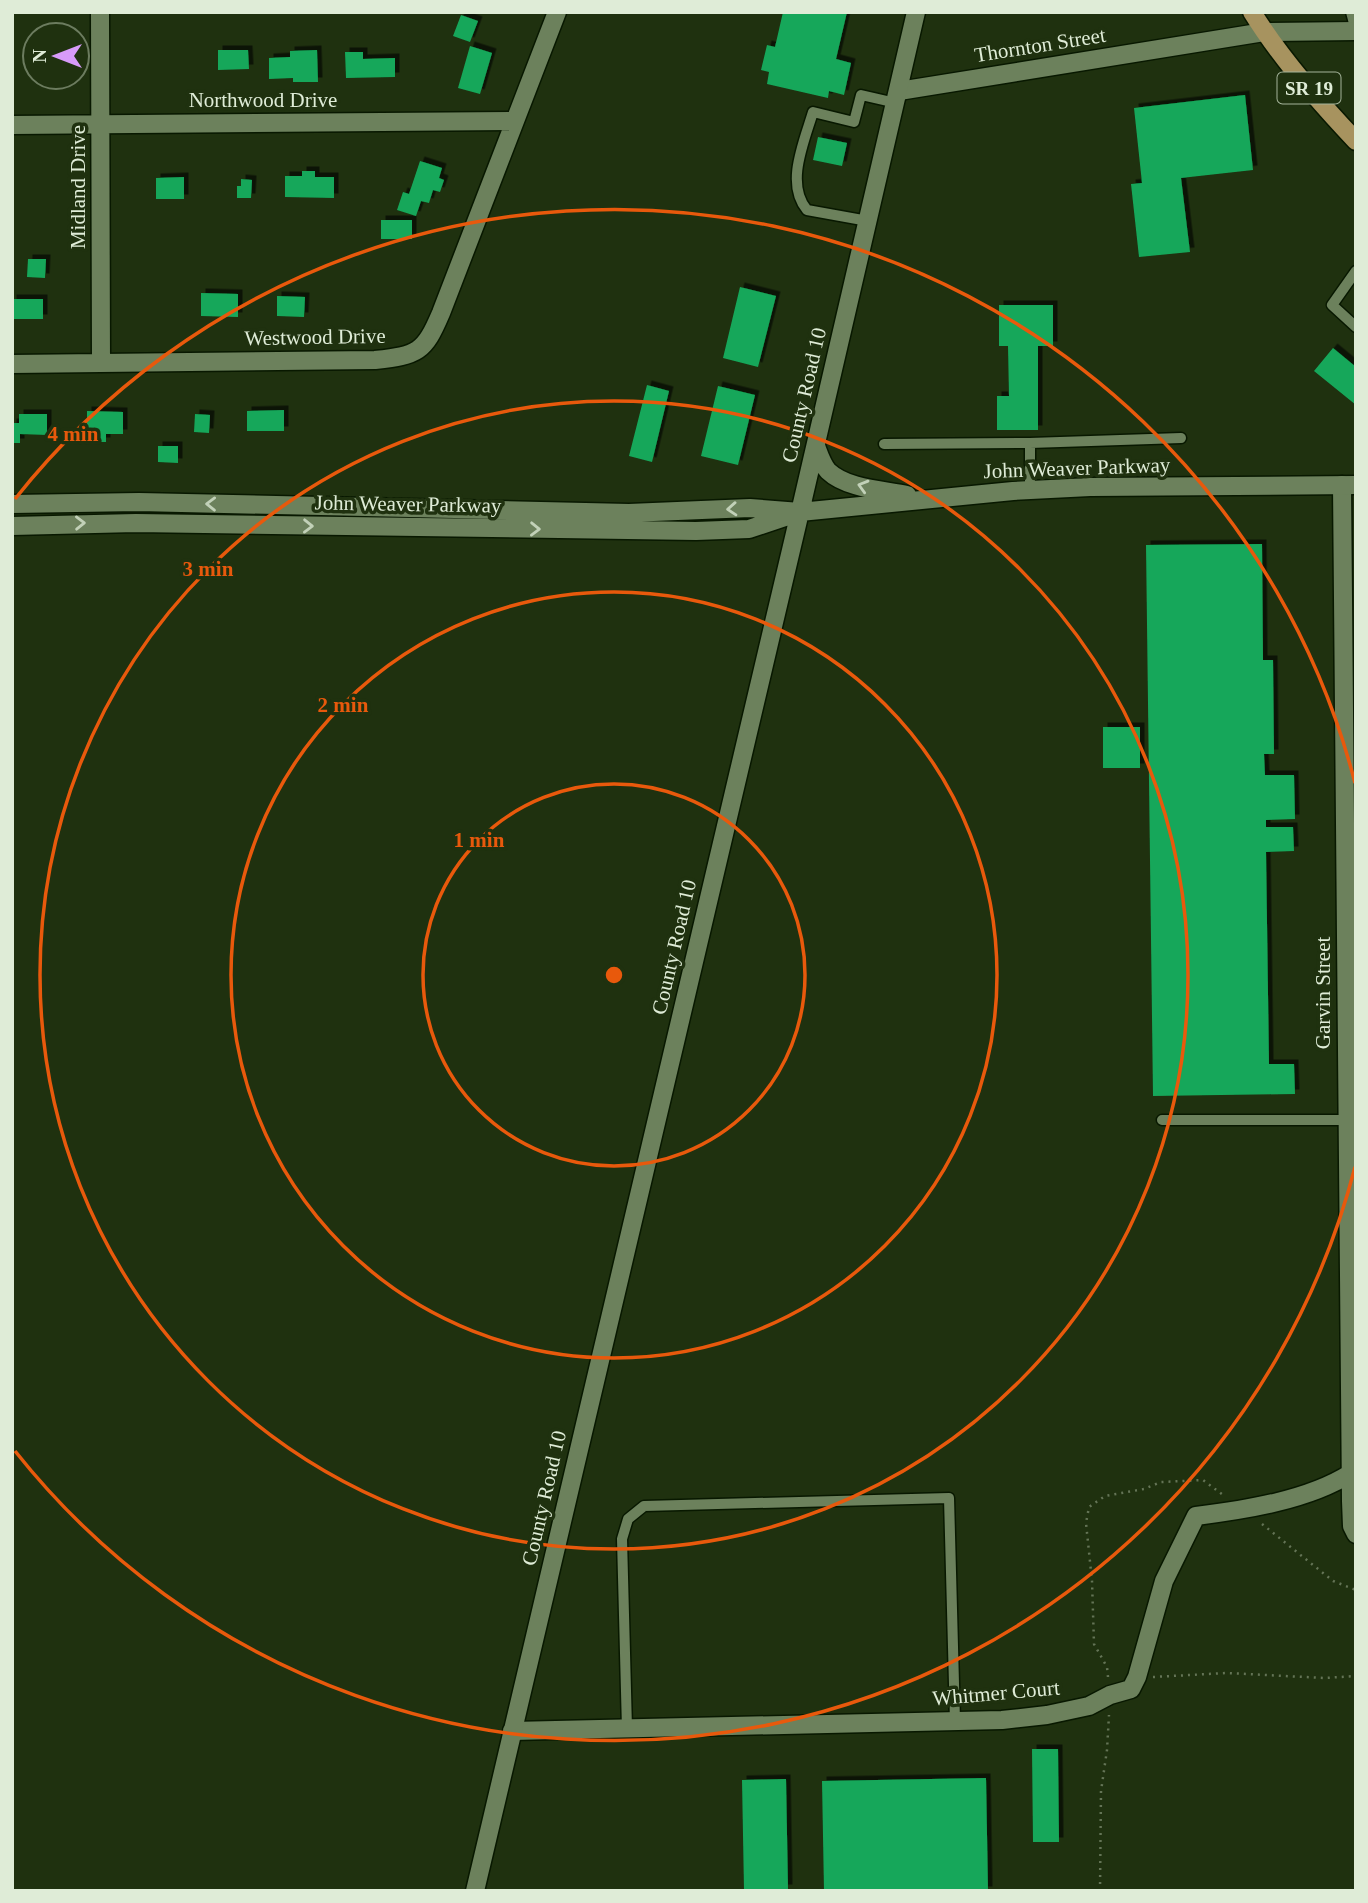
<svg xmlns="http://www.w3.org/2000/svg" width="1368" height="1903" viewBox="0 0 1368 1903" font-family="Georgia,serif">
<defs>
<filter id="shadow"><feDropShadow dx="4.5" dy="-4.5" stdDeviation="0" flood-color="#0009"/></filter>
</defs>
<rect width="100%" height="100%" fill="#1f310f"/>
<path fill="#15a75a" filter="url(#shadow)" d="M783 12H847L836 59 851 63 844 95 829 91 828 98 767 84 769 72 761 70 767 45 775 47Z
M461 15 478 21 470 42 453 36Z
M470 46 492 53 480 94 458 88Z
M28 50H35V68H28Z
M218 50H248L249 69 218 70Z
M317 50 318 82H293V78L269 79V58L290 57V51Z
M345 52H363V59L395 58V77L346 78Z
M1245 95 1253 170 1181 178 1190 252 1139 257 1131 184 1142 183 1134 108Z
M818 137 847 143 842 166 813 160Z
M420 161 442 168 439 178 444 180 440 192 433 190 429 203 421 201 416 216 397 210 403 192 409 194Z
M302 171H315V177H334V198L285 197V176H302Z
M184 177V199H156V178Z
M241 179 252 180 251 198H237V186H241Z
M381 220H412V239H381Z
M28 259H46L45 278 27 277Z
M740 287 776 296 758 367 723 358Z
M201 293 238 294V317L201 316Z
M277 296 305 297 304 317 277 316Z
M12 299H43V319H12Z
M999 305H1053V346H1038V430H997V396H1009L1008 346H999Z
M1333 348 1356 367V405L1314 371Z
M647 385 669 391 652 462 629 456Z
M718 386 755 395 738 465 701 456Z
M284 410V431H247V411Z
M87 411 123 412V434H106V442H93V434H87Z
M19 414H47V435L20 434V443H12V423H19Z
M195 414 210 415 209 433 194 432Z
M158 446H178V463L158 462Z
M1262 544 1263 660H1273L1274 754H1264L1265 775H1294L1295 819 1266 820V827H1293L1294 851 1266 852 1269 1064H1294L1295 1094 1153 1096 1146 545Z
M1103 727H1140V768H1103Z
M1032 1749H1058L1059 1842H1033Z
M986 1778 988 1891H824L822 1781Z
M786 1779 788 1889 744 1890 742 1780Z"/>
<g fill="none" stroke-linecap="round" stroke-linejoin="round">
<g stroke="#081800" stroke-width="13">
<path id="lane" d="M1351 12 1356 31
M868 221 807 210C785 184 804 142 813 112L854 122 861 95 896 103
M1356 271 1332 305 1356 327
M1030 443 1181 438
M884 444 1030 443V490
M1162 1120H1347
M627 1729 622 1539 628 1519 644 1506 949 1498 955 1721"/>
</g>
<g stroke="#081800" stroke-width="21">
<path id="street" d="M100 12 101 362
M899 91 1264 32 1356 31
M12 125 514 121
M12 364 375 360C418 355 424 353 441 313L557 12
M1342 485 1351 1501 1352 1526 1356 1534
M512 1731 1002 1720 1047 1715 1089 1706 1110 1695 1131 1689 1137 1677 1164 1581 1196 1516C1245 1510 1309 1500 1351 1473"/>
</g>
<g stroke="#081800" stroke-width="21">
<path id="secondary" d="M816 446C819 454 822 464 828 471 847 489 883 490 907 495
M12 504 139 502 629 513 750 508 800 512 1013 491 1090 487 1356 485
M12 526 136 523 696 531 749 529 794 514
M475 1891 800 512 916 12"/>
</g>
<g stroke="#081800" stroke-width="21">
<path id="primary" d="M1252 12C1281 59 1318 101 1356 141"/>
</g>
<path stroke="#647456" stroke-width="2.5" stroke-dasharray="2 5" stroke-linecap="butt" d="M1262 1524 1333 1581 1356 1590
M1108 1677 1107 1667 1094 1644 1092 1581 1086 1523 1089 1507 1105 1496 1144 1489 1161 1482 1203 1480 1223 1495
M1153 1677 1227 1673 1324 1678 1356 1676
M1100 1891 1101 1791 1107 1750 1109 1715"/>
<use href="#lane" stroke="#6c815c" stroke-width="10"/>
<use href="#street" stroke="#6c815c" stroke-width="18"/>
<use href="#secondary" stroke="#6c815c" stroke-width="18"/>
<use href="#primary" stroke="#a7935f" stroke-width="18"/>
</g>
<defs><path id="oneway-chevron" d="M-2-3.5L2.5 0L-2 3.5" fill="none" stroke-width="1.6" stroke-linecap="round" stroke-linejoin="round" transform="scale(1.75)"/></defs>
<g stroke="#c2d1b8">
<use href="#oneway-chevron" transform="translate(863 486) rotate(-164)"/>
<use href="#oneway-chevron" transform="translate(211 504) rotate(-179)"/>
<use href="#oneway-chevron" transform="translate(732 509) rotate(176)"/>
<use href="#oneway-chevron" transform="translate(80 523) rotate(-1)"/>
<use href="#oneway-chevron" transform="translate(308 526) rotate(1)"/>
<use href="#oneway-chevron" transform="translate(535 529) rotate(1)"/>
</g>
<g fill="none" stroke="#e8590c" stroke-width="3.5">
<circle cx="614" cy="975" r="191"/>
<circle cx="614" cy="975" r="383"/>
<circle cx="614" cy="975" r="574"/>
<path d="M1355 1167A765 765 0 0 1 15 1451M15 499A765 765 0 0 1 1355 783"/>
</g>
<g text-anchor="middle" stroke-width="7" stroke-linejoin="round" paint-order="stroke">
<rect fill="#1f310f" stroke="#a5b49b" stroke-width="2" x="1277.5" y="72.5" width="63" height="31" rx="5"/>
<g font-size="19" font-weight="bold" fill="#dfecd7">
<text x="1309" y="95">SR 19</text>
</g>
<g font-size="21" fill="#dfecd7" stroke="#1f310f">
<text transform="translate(1040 45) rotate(-9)" y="7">Thornton Street</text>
<text x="263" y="107">Northwood Drive</text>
<text transform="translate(78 187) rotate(-90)" y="7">Midland Drive</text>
<text transform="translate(315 337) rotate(-1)" y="7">Westwood Drive</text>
<text transform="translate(804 395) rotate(-77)" y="7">County Road 10</text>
<text transform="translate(1077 468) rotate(-2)" y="7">John Weaver Parkway</text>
<text transform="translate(408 504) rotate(1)" y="7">John Weaver Parkway</text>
<text transform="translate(674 947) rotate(-77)" y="7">County Road 10</text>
<text transform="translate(1323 993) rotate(-90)" y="7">Garvin Street</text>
<text transform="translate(544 1498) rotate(-77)" y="7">County Road 10</text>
<text transform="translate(996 1693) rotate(-5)" y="7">Whitmer Court</text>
</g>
</g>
<circle cx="614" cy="975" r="10" fill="#e8590c" stroke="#1f310f" stroke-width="3.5"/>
<g font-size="21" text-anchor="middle" font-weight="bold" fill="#e8590c" stroke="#1f310f" stroke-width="7" stroke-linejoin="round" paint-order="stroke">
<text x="73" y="441">4 min</text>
<text x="208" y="576">3 min</text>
<text x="343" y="712">2 min</text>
<text x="479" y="847">1 min</text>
</g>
<rect width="1368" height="1903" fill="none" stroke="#dfecd7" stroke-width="28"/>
<g transform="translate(56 56) rotate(270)"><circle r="33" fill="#1f310f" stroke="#6c7c5f" stroke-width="2"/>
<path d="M0-5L12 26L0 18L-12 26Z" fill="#d79bf9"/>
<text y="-10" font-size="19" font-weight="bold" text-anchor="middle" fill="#dfecd7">N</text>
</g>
</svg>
